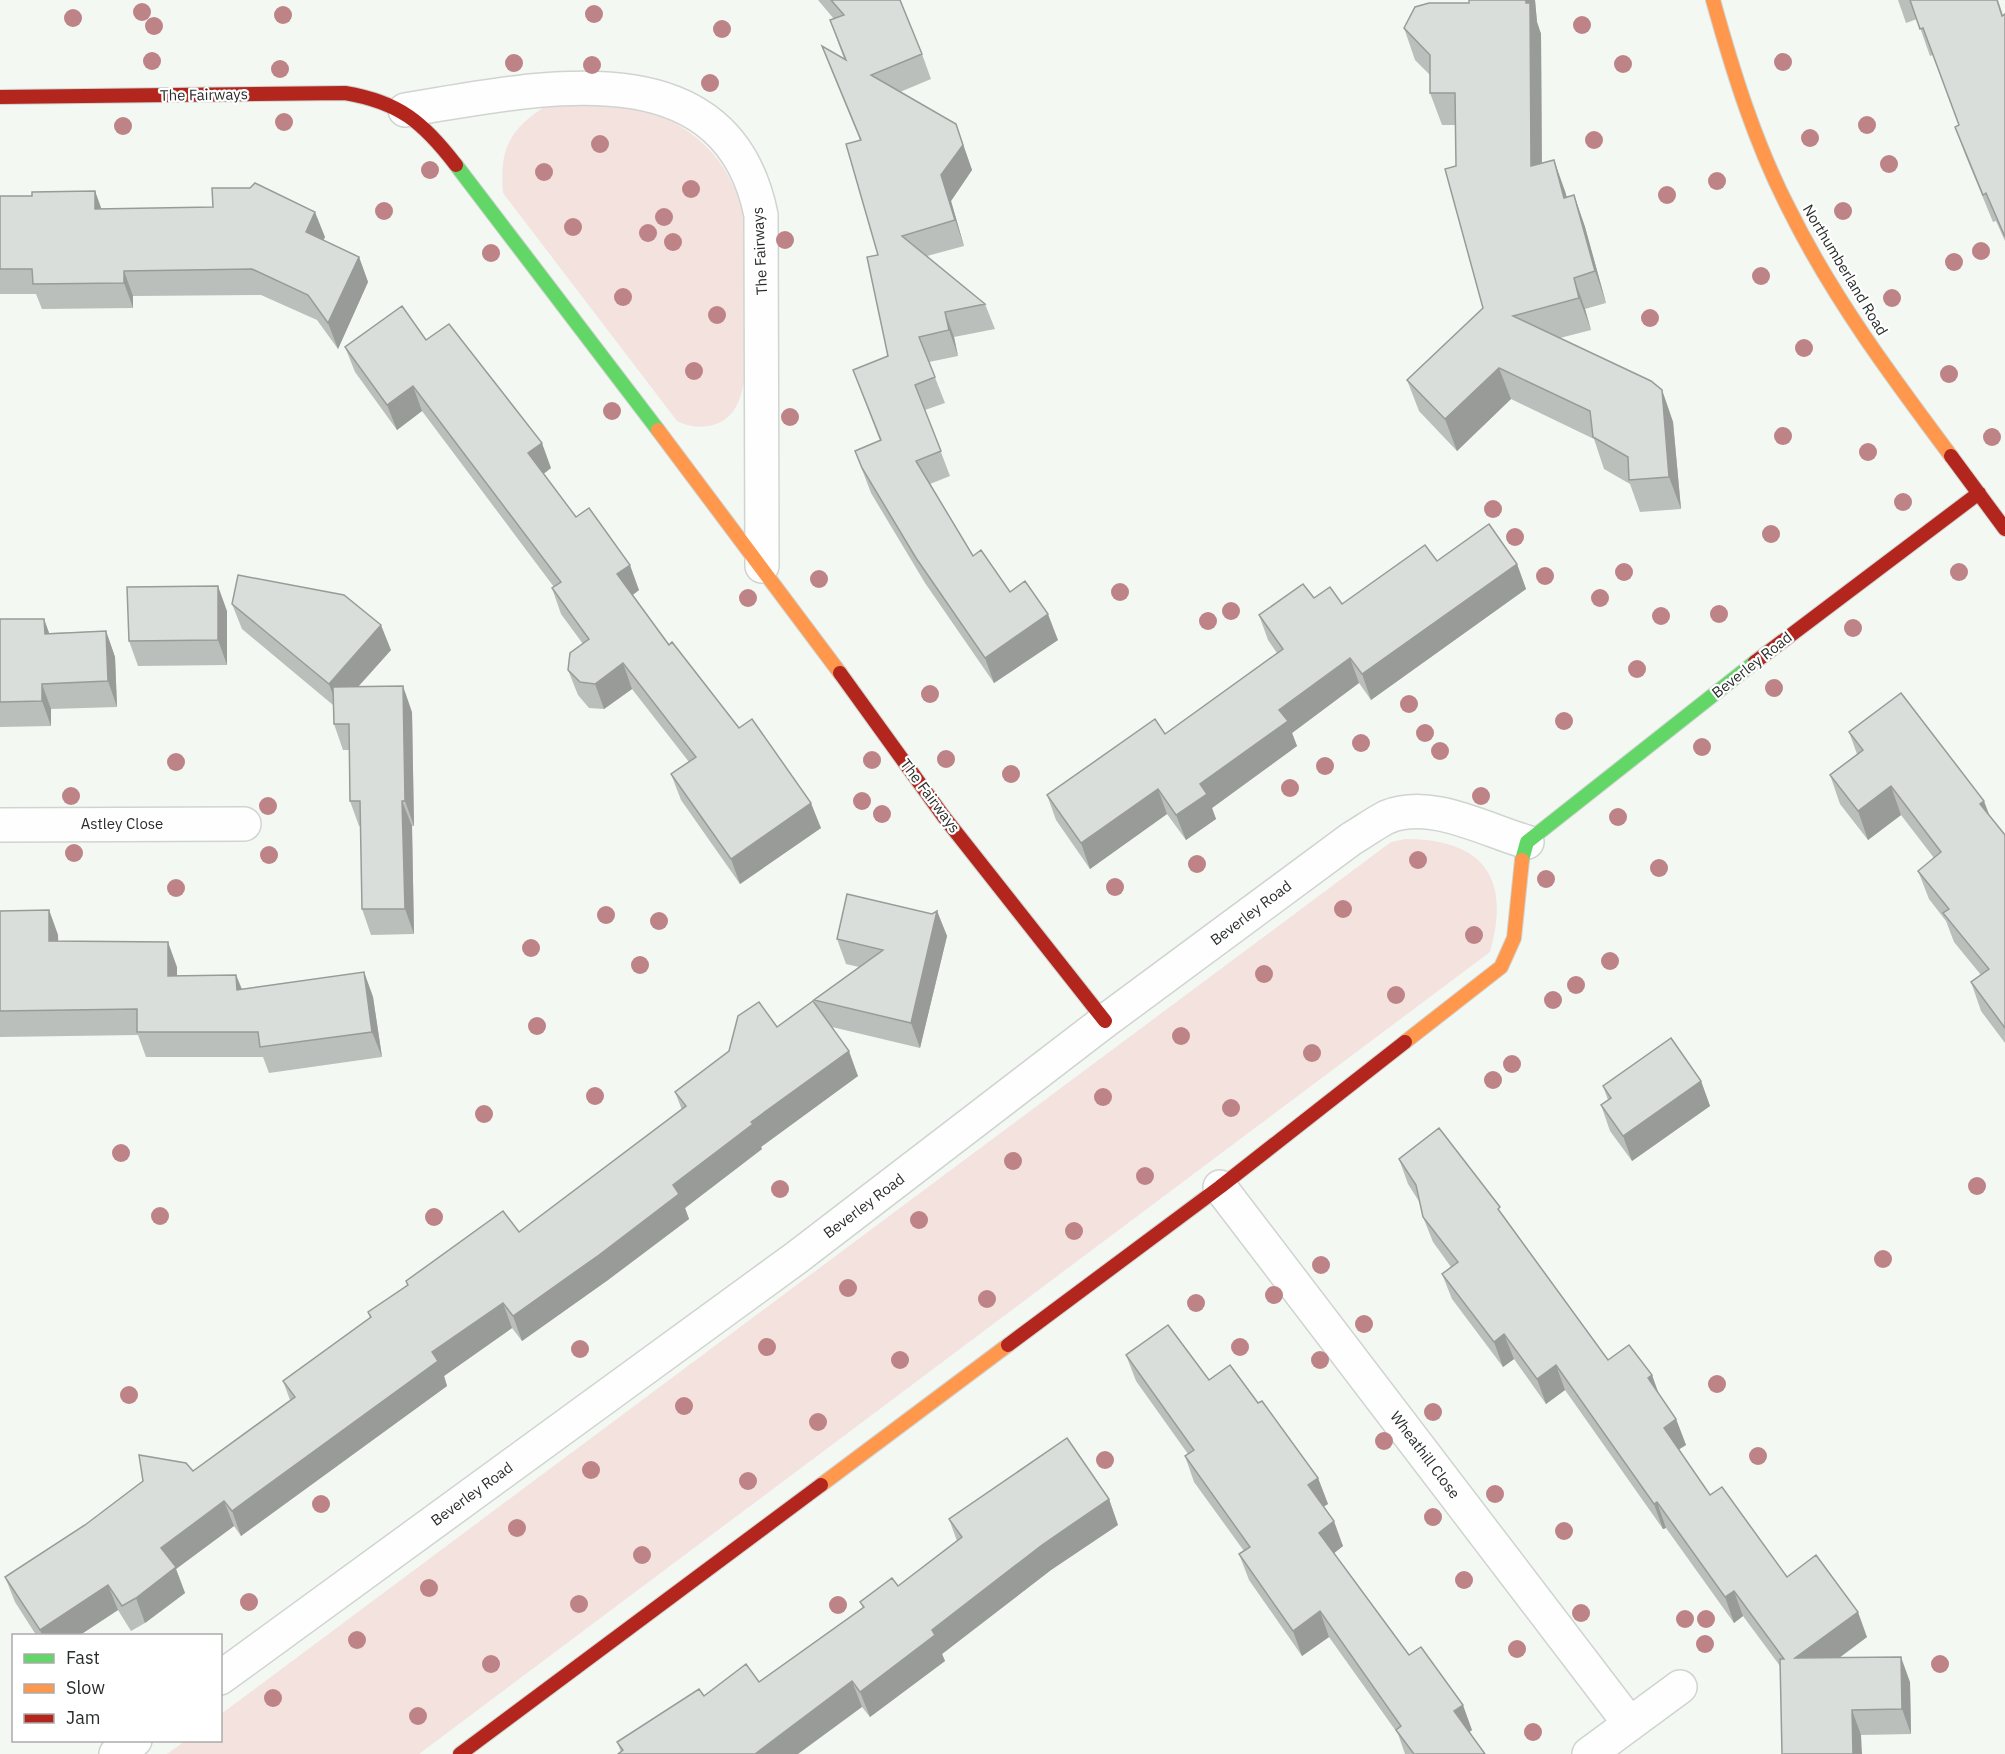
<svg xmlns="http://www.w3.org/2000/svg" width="2005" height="1754" viewBox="0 0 2005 1754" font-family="'IBM Plex Sans',sans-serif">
<rect width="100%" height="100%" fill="#f3f8f3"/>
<path fill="#f4e2df" d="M549 104C571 104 595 101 617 104 676 113 726 148 741 208 748 231 744 285 744 312 745 340 751 392 731 414 717 429 694 430 677 421L503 193C499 148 510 128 549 104Z
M1405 839C1484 839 1511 878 1490 952L419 1754H167L185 1741 220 1740 221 1714 1391 842Z"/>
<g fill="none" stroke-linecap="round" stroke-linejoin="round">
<g stroke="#d0d4d0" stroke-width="36">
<path id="street" d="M405 110C532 90 726 41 761 215L762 566
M0 825 244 824
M1220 1187 1630 1724
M220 1678 796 1258 1105 1021 1351 839C1363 832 1375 823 1387 817 1431 799 1485 830 1527 842
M116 1754 135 1740
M1589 1754 1680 1687"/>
</g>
<g stroke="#d0d4d0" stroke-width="16">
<path id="fast" d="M456 165 658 430
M1522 860 1527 842 1755 662"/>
</g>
<g stroke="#d0d4d0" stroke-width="16">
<path id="slow" d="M1713 0C1733 72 1755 143 1789 209 1833 298 1892 377 1951 456
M658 430 840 673
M1405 1042 1501 967 1514 938 1522 860
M821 1485 1008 1345"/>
</g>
<g stroke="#d0d4d0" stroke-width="16">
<path id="jam" d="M0 97 345 93C399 102 423 122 456 165
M1951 456 2005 529
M1755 662 1979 493
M840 673 944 817 1105 1021
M1008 1345 1220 1187 1405 1042
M460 1754 821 1485"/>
</g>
<use href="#street" stroke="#fdfefd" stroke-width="33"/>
<use href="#fast" stroke="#63d668" stroke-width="14"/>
<use href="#slow" stroke="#ff974d" stroke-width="14"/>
<use href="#jam" stroke="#b3261e" stroke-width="14"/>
</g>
<g fill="#be8387">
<circle cx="142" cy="12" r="9"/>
<circle cx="594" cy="14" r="9"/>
<circle cx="283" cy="15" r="9"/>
<circle cx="73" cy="18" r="9"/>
<circle cx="1582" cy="25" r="9"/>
<circle cx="154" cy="26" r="9"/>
<circle cx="722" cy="29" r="9"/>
<circle cx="152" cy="61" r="9"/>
<circle cx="1783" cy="62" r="9"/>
<circle cx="514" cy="63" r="9"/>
<circle cx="1623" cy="64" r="9"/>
<circle cx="592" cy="65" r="9"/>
<circle cx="280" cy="69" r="9"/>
<circle cx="710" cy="83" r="9"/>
<circle cx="284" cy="122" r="9"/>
<circle cx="1867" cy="125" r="9"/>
<circle cx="123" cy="126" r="9"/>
<circle cx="1810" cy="138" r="9"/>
<circle cx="1594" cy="140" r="9"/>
<circle cx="600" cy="144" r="9"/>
<circle cx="1889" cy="164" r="9"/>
<circle cx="430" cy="170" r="9"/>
<circle cx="544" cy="172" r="9"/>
<circle cx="1717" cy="181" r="9"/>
<circle cx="691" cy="189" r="9"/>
<circle cx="1667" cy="195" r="9"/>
<circle cx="384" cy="211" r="9"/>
<circle cx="1843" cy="211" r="9"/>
<circle cx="664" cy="217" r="9"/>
<circle cx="573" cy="227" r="9"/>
<circle cx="648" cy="233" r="9"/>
<circle cx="785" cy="240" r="9"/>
<circle cx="673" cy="242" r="9"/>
<circle cx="1981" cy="251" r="9"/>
<circle cx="491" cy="253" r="9"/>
<circle cx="1954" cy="262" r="9"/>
<circle cx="1761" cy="276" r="9"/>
<circle cx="623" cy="297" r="9"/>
<circle cx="1892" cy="298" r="9"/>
<circle cx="717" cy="315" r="9"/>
<circle cx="1650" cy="318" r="9"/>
<circle cx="1804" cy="348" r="9"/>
<circle cx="694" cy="371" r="9"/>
<circle cx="1949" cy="374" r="9"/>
<circle cx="612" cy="411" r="9"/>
<circle cx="790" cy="417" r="9"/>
<circle cx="1783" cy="436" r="9"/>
<circle cx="1992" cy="437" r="9"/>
<circle cx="1868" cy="452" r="9"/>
<circle cx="1903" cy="502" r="9"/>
<circle cx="1493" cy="509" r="9"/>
<circle cx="1771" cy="534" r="9"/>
<circle cx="1515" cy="537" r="9"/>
<circle cx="1624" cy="572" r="9"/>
<circle cx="1959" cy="572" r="9"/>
<circle cx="1545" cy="576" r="9"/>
<circle cx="819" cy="579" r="9"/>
<circle cx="1120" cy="592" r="9"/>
<circle cx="748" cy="598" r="9"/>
<circle cx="1600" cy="598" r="9"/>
<circle cx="1231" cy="611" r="9"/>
<circle cx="1719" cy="614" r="9"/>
<circle cx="1661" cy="616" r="9"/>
<circle cx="1208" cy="621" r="9"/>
<circle cx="1853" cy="628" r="9"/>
<circle cx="1637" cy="669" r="9"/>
<circle cx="1774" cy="688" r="9"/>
<circle cx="930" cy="694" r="9"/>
<circle cx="1409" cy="704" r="9"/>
<circle cx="1564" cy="721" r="9"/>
<circle cx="1425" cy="733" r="9"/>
<circle cx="1361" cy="743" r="9"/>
<circle cx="1702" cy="747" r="9"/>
<circle cx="1440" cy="751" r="9"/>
<circle cx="946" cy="759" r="9"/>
<circle cx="872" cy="760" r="9"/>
<circle cx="176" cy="762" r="9"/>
<circle cx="1325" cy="766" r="9"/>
<circle cx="1011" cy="774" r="9"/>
<circle cx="1290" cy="788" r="9"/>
<circle cx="71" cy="796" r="9"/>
<circle cx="1481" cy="796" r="9"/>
<circle cx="862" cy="801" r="9"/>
<circle cx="268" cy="806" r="9"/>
<circle cx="882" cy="814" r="9"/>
<circle cx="1618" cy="817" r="9"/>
<circle cx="74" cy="853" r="9"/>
<circle cx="269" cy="855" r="9"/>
<circle cx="1418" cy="860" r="9"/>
<circle cx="1197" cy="864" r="9"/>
<circle cx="1659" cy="868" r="9"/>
<circle cx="1546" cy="879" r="9"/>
<circle cx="1115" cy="887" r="9"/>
<circle cx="176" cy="888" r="9"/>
<circle cx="1343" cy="909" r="9"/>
<circle cx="606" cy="915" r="9"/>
<circle cx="659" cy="921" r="9"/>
<circle cx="1474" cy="935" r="9"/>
<circle cx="531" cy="948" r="9"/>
<circle cx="1610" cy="961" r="9"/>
<circle cx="640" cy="965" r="9"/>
<circle cx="1264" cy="974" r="9"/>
<circle cx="1576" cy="985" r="9"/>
<circle cx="1396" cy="995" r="9"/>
<circle cx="1553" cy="1000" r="9"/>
<circle cx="537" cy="1026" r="9"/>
<circle cx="1181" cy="1036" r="9"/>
<circle cx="1312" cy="1053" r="9"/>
<circle cx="1512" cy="1064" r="9"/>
<circle cx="1493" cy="1080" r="9"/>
<circle cx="595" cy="1096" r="9"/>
<circle cx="1103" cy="1097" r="9"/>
<circle cx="1231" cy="1108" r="9"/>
<circle cx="484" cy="1114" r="9"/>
<circle cx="121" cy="1153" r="9"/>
<circle cx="1013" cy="1161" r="9"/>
<circle cx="1145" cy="1176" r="9"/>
<circle cx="1977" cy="1186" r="9"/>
<circle cx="780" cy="1189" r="9"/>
<circle cx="160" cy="1216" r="9"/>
<circle cx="434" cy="1217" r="9"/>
<circle cx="919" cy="1220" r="9"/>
<circle cx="1074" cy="1231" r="9"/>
<circle cx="1883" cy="1259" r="9"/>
<circle cx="1321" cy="1265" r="9"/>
<circle cx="848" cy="1288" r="9"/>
<circle cx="1274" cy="1295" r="9"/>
<circle cx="987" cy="1299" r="9"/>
<circle cx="1196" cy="1303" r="9"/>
<circle cx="1364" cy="1324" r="9"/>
<circle cx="767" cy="1347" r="9"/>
<circle cx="1240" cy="1347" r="9"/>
<circle cx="580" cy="1349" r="9"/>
<circle cx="900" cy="1360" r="9"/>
<circle cx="1320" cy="1360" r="9"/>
<circle cx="1717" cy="1384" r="9"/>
<circle cx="129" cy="1395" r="9"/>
<circle cx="684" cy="1406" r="9"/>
<circle cx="1433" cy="1412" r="9"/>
<circle cx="818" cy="1422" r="9"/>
<circle cx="1384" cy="1441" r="9"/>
<circle cx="1758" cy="1456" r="9"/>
<circle cx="1105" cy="1460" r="9"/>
<circle cx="591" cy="1470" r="9"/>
<circle cx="748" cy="1481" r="9"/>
<circle cx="1495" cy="1494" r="9"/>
<circle cx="321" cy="1504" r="9"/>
<circle cx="1433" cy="1517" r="9"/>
<circle cx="517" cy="1528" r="9"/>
<circle cx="1564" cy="1531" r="9"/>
<circle cx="642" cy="1555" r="9"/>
<circle cx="1464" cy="1580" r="9"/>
<circle cx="429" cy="1588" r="9"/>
<circle cx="249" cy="1602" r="9"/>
<circle cx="579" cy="1604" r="9"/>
<circle cx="838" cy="1605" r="9"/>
<circle cx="1581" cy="1613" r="9"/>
<circle cx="1685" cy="1619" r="9"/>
<circle cx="1706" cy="1619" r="9"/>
<circle cx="357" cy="1640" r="9"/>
<circle cx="1705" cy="1644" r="9"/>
<circle cx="1517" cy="1649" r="9"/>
<circle cx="491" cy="1664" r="9"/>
<circle cx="1940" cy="1664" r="9"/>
<circle cx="273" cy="1698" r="9"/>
<circle cx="418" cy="1716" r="9"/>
<circle cx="1533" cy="1732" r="9"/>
</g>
<path fill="#bbbfbb" d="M818 0H900L922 54 931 79 900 92 956 124 972 170 951 201 964 246 927 256 985 304 995 329 954 337 958 356 929 362 945 403 925 410 950 476 930 484 973 556 1010 592 1058 640 994 683 925 583 871 493 855 451 880 441 853 370 888 356 878 255 860 140 832 72 822 46 844 59 830 20 834 19Z
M1469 0H1535L1537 22 1541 34 1542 163 1565 191 1567 198 1574 195 1585 227 1606 303 1585 309 1591 330 1560 338 1662 390 1673 422 1681 509 1640 512 1630 484 1604 469 1594 439 1511 399 1457 451 1419 411 1407 380 1483 308 1456 166V125H1442L1430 93V75L1415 60 1404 28 1469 3Z
M1898 0H1998L2003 15 2005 14V241L1996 221 1993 222 1965 154 1955 127 1959 125 1933 55 1930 56 1917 19 1906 23Z
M95 191 101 209 325 237 323 240 359 257 368 282 338 349 317 320 261 295 133 296V308L42 309 36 294H0V196H32Z
M426 340 551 468 543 474 576 517 639 590 633 595 669 645 739 728 821 828 740 884 681 800 671 774 689 762 632 689 604 709 589 708 578 695 568 670 583 644 561 614 552 588 554 587 422 411 397 430 355 372 345 347Z
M1437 561 1517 564 1526 589 1371 700 1359 683 1292 733 1297 746 1212 808 1216 819 1186 840 1167 814 1090 869 1056 820 1047 795 1165 734 1277 653 1268 640 1259 615 1314 598 1342 604Z
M232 604 391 650 358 687 412 712 414 826H412L414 934 371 935 362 909 361 826H359L350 801 349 750H343L334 724 333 705 242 629Z
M227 611V665L138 666 129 641Z
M0 619H44L49 633 106 631 115 657 117 707 51 709V726L0 727Z
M1849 732 1990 816 2005 835V1043L1981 1011 1971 982 1981 975 1954 942 1946 921 1929 899 1918 871 1934 858 1901 815 1868 840 1840 804 1830 775 1857 754Z
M49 910 58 935V941L177 967V976L236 975 242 989 364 972 373 997 382 1057 269 1073 263 1057H146L138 1035 0 1037V911Z
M937 911 947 936 920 1048 832 1027 858 1076 761 1147 762 1149 685 1208 689 1219 608 1280 522 1341 512 1328 444 1376 447 1386 241 1536 234 1526 176 1569 185 1593 145 1623 131 1631 118 1610 80 1635H36L15 1602 5 1577 193 1471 290 1400 283 1381 370 1318 368 1312 407 1285 406 1281 519 1232 682 1110 675 1092 777 1027 816 1005 814 1000 859 967 846 964 837 939 932 914Z
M1701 1081 1710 1106 1632 1161 1610 1131 1601 1105 1608 1100 1603 1086Z
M1399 1159 1503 1215 1608 1360 1652 1375 1658 1393 1676 1419 1686 1445 1678 1450 1710 1495 1787 1577 1867 1637 1839 1658 1910 1682 1911 1734 1861 1735 1780 1666 1743 1616 1734 1623 1666 1528 1663 1529 1565 1390 1546 1404 1514 1359 1503 1367 1452 1299 1442 1274 1451 1267 1433 1242 1423 1217 1420 1203 1408 1184Z
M1126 1355 1209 1380 1258 1403 1318 1478 1328 1504 1323 1506 1343 1546 1334 1553 1409 1655 1472 1730 1469 1732 1485 1754H1405L1398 1734 1329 1637 1302 1656 1249 1580 1239 1554 1244 1551 1194 1482 1185 1456 1188 1454 1136 1381Z
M1109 1499 1118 1525 1051 1570 942 1654 945 1661 870 1717 862 1707 621 1752 617 1742 704 1696 759 1682 863 1608 860 1602 898 1586 957 1541 949 1519Z"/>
<path fill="#999b99" d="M1526 0H1535L1537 22 1541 34 1542 198 1531 166Z
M956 124 972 170 951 201 964 246 955 220 941 175Z
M1554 160 1565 191 1576 230 1564 198Z
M95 191 104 216 95 209Z
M1574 195 1585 227 1606 303 1595 271Z
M315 212 325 237 315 258 306 232Z
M359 257 368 282 338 349 328 323Z
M124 271 133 296V308L124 283Z
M1574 278 1585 309 1591 330 1579 298Z
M945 312 954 337 958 356 949 330Z
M1499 368 1511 399 1457 451 1445 419Z
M413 386 422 411 397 430 387 405Z
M1662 390 1673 422 1681 509 1669 477Z
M542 443 551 468 537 479 528 453Z
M1517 564 1526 589 1371 700 1362 674Z
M630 565 639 590 627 599 617 574Z
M218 586 227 611V665L218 640Z
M1048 614 1058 640 994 683 985 658Z
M44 619 53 644 45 634Z
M381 625 391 650 338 709 329 684Z
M106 631 115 657 117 707 108 681Z
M1350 658 1359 683 1292 733 1297 746 1212 808 1216 819 1186 840 1176 815 1200 784 1279 710Z
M623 663 632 689 604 709 595 684Z
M42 684 51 709V726L42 701Z
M403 686 412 712 414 826 405 801Z
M1891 786 1901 815 1868 840 1858 811Z
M1158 789 1167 814 1090 869 1081 843Z
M402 801 412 826 414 934 405 909Z
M1984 801 1995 830 1980 804Z
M811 803 821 828 740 884 731 859Z
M49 910 58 935 59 966 49 941Z
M937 911 947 936 920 1048 911 1023Z
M168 942 177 967V1001L168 976Z
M364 972 373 997 382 1057 372 1032Z
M236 975 246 1000 237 990Z
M849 1051 858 1076 761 1147 762 1149 685 1208 689 1219 608 1280 522 1341 513 1316 751 1122Z
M1701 1081 1710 1106 1632 1161 1623 1136Z
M503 1303 512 1328 444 1376 447 1386 241 1536 232 1511 432 1352Z
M1504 1334 1514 1359 1503 1367 1494 1342Z
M1556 1365 1565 1390 1546 1404 1537 1379Z
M1652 1375 1661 1400 1648 1378Z
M1676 1419 1686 1445 1673 1453 1664 1428Z
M1318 1478 1328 1504 1317 1511 1308 1485Z
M1109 1499 1118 1525 1051 1570 942 1654 945 1661 870 1717 860 1692 932 1630 1042 1545Z
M224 1501 234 1526 176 1569 185 1593 145 1623 136 1598 161 1548Z
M1657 1502 1666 1528 1663 1529 1654 1504Z
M1334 1521 1343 1546 1328 1558 1319 1533Z
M108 1585 118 1610 80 1635H42L40 1630Z
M1734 1591 1743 1616 1734 1623 1725 1597Z
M1320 1611 1329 1637 1302 1656 1293 1631Z
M1858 1612 1867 1637 1804 1684 1795 1658Z
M1901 1657 1910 1682 1911 1734 1902 1709Z
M852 1681 862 1707 798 1754H755Z
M1463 1705 1472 1730 1463 1737 1454 1711Z
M1852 1710 1861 1735 1862 1754H1853Z"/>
<path fill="#dadeda" stroke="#999b99" stroke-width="1.5" d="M831 0H900L922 54 871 75 956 124 963 145 941 175 955 220 902 236 985 304 945 312 949 330 919 337 935 377 915 385 941 451 916 461 973 556 981 550 1010 592 1025 581 1048 614 985 658 916 558 862 468 855 451 881 440 853 370 888 356 867 257 878 255 846 144 861 140 822 46 846 60 830 20 844 15Z
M1469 0H1526V3H1530L1531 166 1554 160 1564 198 1574 195 1595 271 1574 278 1579 298 1513 316 1651 381 1662 390 1669 477 1629 480 1628 457 1593 437 1590 411 1499 368 1445 419 1407 380 1483 308 1445 169 1456 166 1455 93H1430V55L1404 28 1415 7 1429 3H1469Z
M1910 0H1997L2002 16 2005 14V237L1986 193 1983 195 1955 127 1959 125 1923 28 1920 29Z
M255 183 315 212 306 232 359 257 328 323 308 295 252 269 124 271V283L33 284 32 269H0V196H32V192L95 191V209L213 207 212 188H250Z
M402 306 426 340 449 324 542 443 528 453 576 517 589 508 630 565 617 574 669 645 672 642 739 728 752 719 811 803 731 859 671 774 696 757 623 663 595 684 580 682 568 670 570 653 589 639 552 588 561 582 413 386 387 405 345 347Z
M1489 524 1517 564 1362 674 1350 658 1279 710 1288 721 1200 784 1207 794 1176 815 1158 789 1081 843 1047 795 1155 719 1165 734 1283 649 1259 615 1303 584 1314 598 1330 587 1342 604 1425 545 1437 561Z
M238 575 344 595 381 625 329 684 232 604Z
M218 586V640L129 641 127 587Z
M0 619H44L45 634 106 631 108 681 42 684V701L0 702Z
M403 686 405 801H402L405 909H362L360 801H350L349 724H334L333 687Z
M1901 693 1984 801 1980 804 2005 835V1028L1971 982 1989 969 1943 913 1949 909 1918 871 1941 852 1891 786 1858 811 1830 775 1863 750 1849 732Z
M847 894 932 914 937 911 911 1023 814 1000 883 950 837 939Z
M49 910V941L168 942V976L236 975 237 990 364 972 372 1032 260 1047 258 1032H137V1009L0 1011V911Z
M813 1001 849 1051 751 1122 753 1124 673 1185 679 1194 599 1255 513 1316 503 1303 432 1352 438 1361 232 1511 224 1501 161 1548 176 1567 136 1598 122 1606 108 1585 40 1630 5 1577 85 1525 143 1481 139 1455 186 1463 193 1471 295 1397 283 1381 371 1317 368 1312 408 1285 406 1281 503 1211 519 1232 686 1106 675 1092 729 1051 738 1016 759 1002 777 1027Z
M1671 1038 1701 1081 1623 1136 1601 1105 1611 1098 1603 1086Z
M1439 1128 1500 1207 1498 1209 1608 1360 1629 1345 1652 1375 1648 1378 1676 1419 1664 1428 1710 1495 1722 1487 1787 1577 1816 1555 1858 1612 1795 1658 1901 1657 1902 1709 1852 1710 1853 1754H1782L1780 1659H1784L1734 1591 1725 1597 1657 1502 1654 1504 1556 1365 1537 1379 1504 1334 1494 1342 1442 1274 1458 1262 1423 1217 1416 1185 1399 1159Z
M1168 1325 1209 1380 1230 1365 1258 1403 1262 1401 1318 1478 1308 1485 1334 1521 1319 1533 1409 1655 1421 1647 1463 1705 1454 1711 1485 1754H1414L1396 1730 1401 1726 1320 1611 1293 1631 1239 1554 1250 1547 1185 1456 1194 1450 1126 1355Z
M1067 1438 1109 1499 1042 1545 932 1630 935 1635 860 1692 852 1681 755 1754H618L623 1750 617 1742 699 1689 704 1696 746 1664 759 1682 864 1607 860 1602 892 1578 898 1586 962 1537 949 1519Z"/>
<g text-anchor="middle" stroke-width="4.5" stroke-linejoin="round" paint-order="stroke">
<g font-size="15" fill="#2a2e2a" stroke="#fff">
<text transform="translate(204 95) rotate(-1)" y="5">The Fairways</text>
<text transform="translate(760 251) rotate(-93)" y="5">The Fairways</text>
<text transform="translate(1845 270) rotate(59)" y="5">Northumberland Road</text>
<text transform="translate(1752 665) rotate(-38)" y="5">Beverley Road</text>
<text transform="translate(930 796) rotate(53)" y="5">The Fairways</text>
<text x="122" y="829">Astley Close</text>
<text transform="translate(1251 913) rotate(-37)" y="5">Beverley Road</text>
<text transform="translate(864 1206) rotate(-37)" y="5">Beverley Road</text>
<text transform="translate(1425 1455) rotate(53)" y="5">Wheathill Close</text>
<text transform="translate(472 1494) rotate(-36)" y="5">Beverley Road</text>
</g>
</g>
<rect x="12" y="1634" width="210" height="108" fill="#ffffff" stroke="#aaabaa" stroke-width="1.5"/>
<rect x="24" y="1654" width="30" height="9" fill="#63d668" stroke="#aaabaa" stroke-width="1.5"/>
<text x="66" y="1664" font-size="18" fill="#2a2e2a">Fast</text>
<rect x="24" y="1684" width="30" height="9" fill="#ff974d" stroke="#aaabaa" stroke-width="1.5"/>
<text x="66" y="1694" font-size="18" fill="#2a2e2a">Slow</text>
<rect x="24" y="1714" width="30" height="9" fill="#b3261e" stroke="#aaabaa" stroke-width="1.5"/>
<text x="66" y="1724" font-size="18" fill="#2a2e2a">Jam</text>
</svg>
